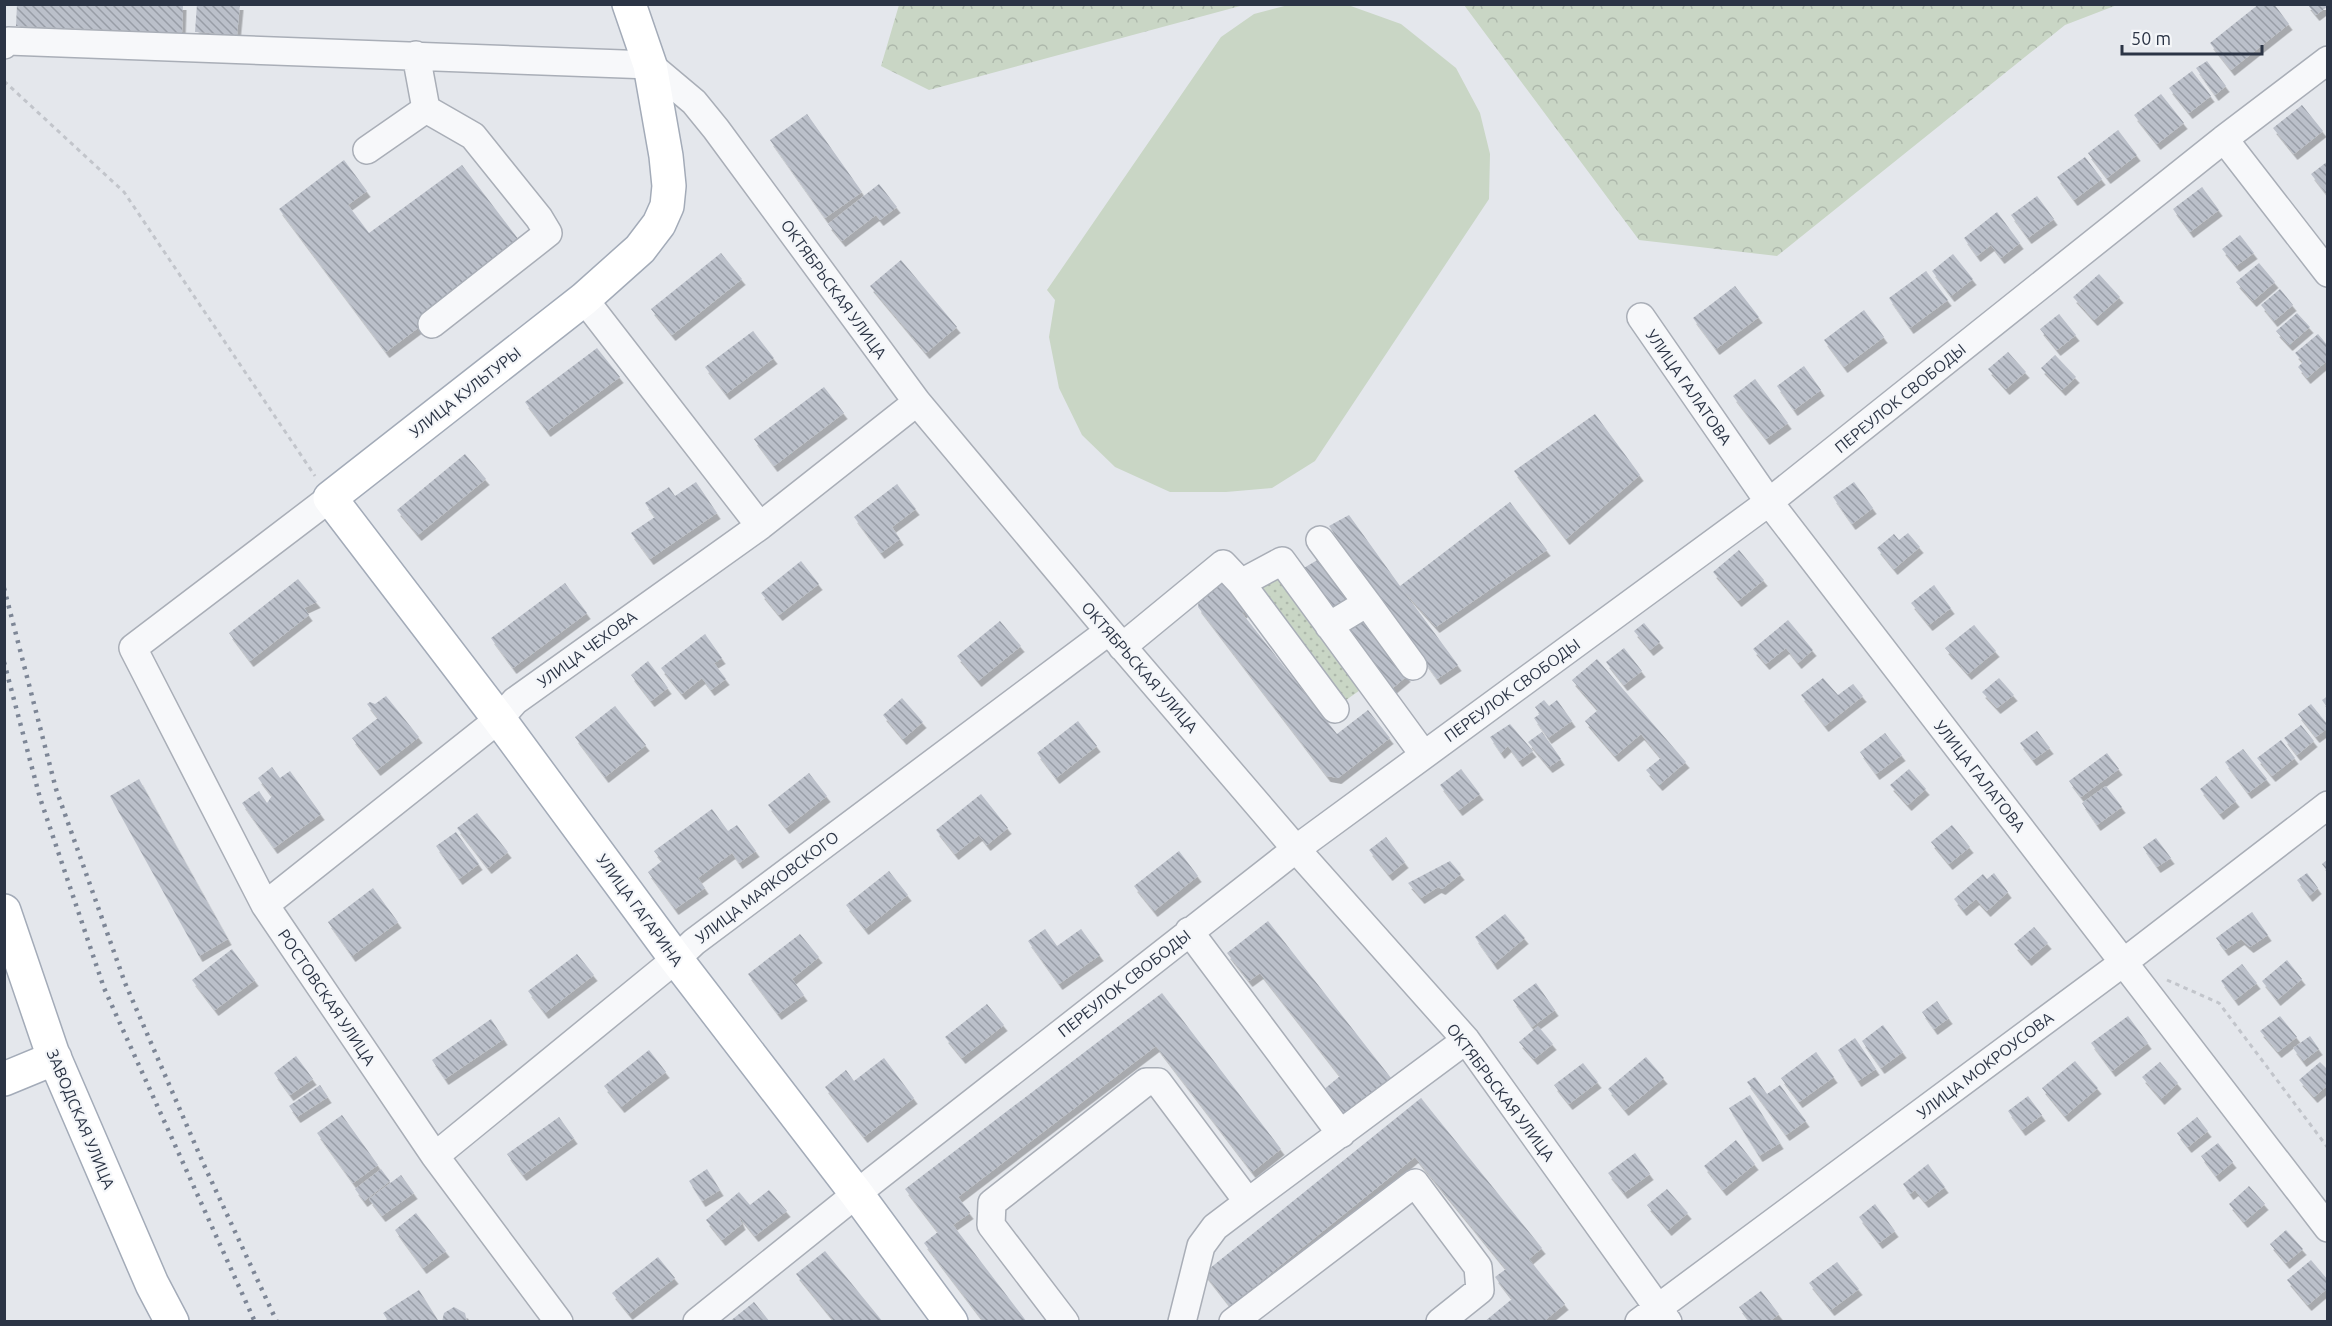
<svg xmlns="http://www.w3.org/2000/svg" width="2332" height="1326" viewBox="0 0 2332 1326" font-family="Ubuntu,sans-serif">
<defs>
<pattern id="grass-dots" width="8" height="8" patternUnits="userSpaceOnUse" patternTransform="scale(1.5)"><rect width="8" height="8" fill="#c9d6c5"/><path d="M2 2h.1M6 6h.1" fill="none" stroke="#adb8ab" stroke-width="1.8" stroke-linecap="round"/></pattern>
<pattern id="forest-crowns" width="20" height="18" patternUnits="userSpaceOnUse" patternTransform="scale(1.5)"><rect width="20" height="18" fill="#c9d6c5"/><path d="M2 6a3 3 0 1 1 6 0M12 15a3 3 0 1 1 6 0" fill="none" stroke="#adb8ab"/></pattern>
<pattern id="building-back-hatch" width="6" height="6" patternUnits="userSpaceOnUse" patternTransform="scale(1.5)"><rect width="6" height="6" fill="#bbc0ca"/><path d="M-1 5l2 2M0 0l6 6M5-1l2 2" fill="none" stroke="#989da6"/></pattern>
<filter id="shadow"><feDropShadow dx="3.5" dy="6" stdDeviation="0" flood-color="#0004"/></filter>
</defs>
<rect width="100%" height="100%" fill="#e4e7ec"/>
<path fill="url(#grass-dots)" d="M1280 567 1363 688 1339 705 1251 583Z"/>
<path fill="url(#forest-crowns)" d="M899 5V4L1244 5 929 90 881 66Z
M1464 5H2117L2065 25 1777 256 1639 240Z"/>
<path fill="#c9d6c5" d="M1292 4 1348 5 1401 24 1456 68 1480 113 1490 154 1489 199 1315 461 1272 488 1226 492H1170L1115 467 1082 435 1059 388 1049 337 1055 300 1047 290 1221 37 1254 14Z"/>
<path fill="url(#building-back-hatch)" filter="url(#shadow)" d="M17 4H183L182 33 16 26Z
M197 4H240L237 35 195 32Z
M2259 4H2274L2289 24 2231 70 2210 43Z
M2307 4H2328V6L2316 15Z
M2207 61 2226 86 2215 95 2196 68Z
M2192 71 2211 96 2189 113 2169 88Z
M2161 94 2184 123 2157 144 2134 115Z
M2302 105 2323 131 2294 154 2273 128Z
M807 114 862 192 825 218 770 140Z
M2118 130 2137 155 2107 178 2088 153Z
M2085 157 2102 179 2074 200 2057 177Z
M344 160 367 191 348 205 369 233 462 165 525 248 386 352 279 209Z
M2328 161V196L2311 174Z
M879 184 897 207 880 220 876 215 842 241 828 224Z
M2202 187 2219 210 2190 232 2173 209Z
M2037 196 2054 219 2028 238 2011 215Z
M1997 212 2020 243 2001 258 1991 245 1977 256 1964 238Z
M2240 235 2254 253 2236 266 2222 249Z
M721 253 742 279 672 335 651 309Z
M1953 254 1973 279 1951 296 1932 271Z
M901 260 957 327 926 353 870 286Z
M2259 263 2275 282 2253 301 2236 282Z
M1926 271 1948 300 1910 328 1889 298Z
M2099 274 2120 297 2094 320 2073 297Z
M1735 286 1759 317 1716 349 1693 318Z
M2280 289 2293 305 2274 321 2261 305Z
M1864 310 1884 337 1844 367 1824 340Z
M2297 313 2310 327 2289 345 2276 331Z
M2059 314 2076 335 2057 350 2040 329Z
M753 331 774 358 726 394 705 367Z
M2318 334 2328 346V360L2307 378 2298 367 2303 362 2295 353Z
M597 348 620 377 547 431 525 402Z
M2008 352 2026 372 2006 389 1988 369Z
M2055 355 2076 377 2062 390 2041 368Z
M1804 366 1821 390 1794 410 1777 386Z
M1755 379 1788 423 1766 439 1733 396Z
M824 387 844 413 774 466 754 439Z
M1595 414 1640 475 1566 539 1514 471Z
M465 454 486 479 418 535 397 510Z
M696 482 717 513 650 559 631 533 655 517 645 503 669 487 675 496Z
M1854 482 1873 508 1852 524 1833 497Z
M897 484 916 509 892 527 900 539 881 553 854 517Z
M1510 502 1547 550 1436 627 1402 589 1458 665 1437 679 1329 526 1349 515 1400 586Z
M1908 533 1920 547 1894 569 1877 548 1894 534 1899 540Z
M1739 550 1764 580 1738 601 1713 572Z
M1319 559 1351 600 1328 614 1297 572Z
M801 561 819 584 779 615 761 593Z
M1227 576 1251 606 1242 613 1337 734 1368 710 1390 738 1338 778 1327 776 1198 607 1199 598Z
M298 579 317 602 304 608 309 615 250 661 229 633Z
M565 583 587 613 513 668 491 638Z
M1934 585 1951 608 1929 625 1911 603Z
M1366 615 1407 676 1388 692 1341 632Z
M1788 620 1813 650 1798 663 1786 648 1766 664 1753 649Z
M1000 621 1021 646 978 681 957 656Z
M1644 623 1660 642 1650 650 1634 631Z
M1974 625 1996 651 1968 674 1945 648Z
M705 634 722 658 714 663 726 679 711 690 702 678 682 694 661 668Z
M1624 648 1642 671 1624 685 1606 662Z
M1597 659 1686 762 1659 785 1646 770 1661 758 1641 734 1615 756 1585 721 1598 710 1572 680Z
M648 661 668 688 651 701 631 675Z
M1823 678 1838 695 1853 684 1863 696 1825 726 1801 695Z
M1999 678 2014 695 1997 708 1982 692Z
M386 696 419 737 377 770 352 738 378 718 367 704 370 702 375 704Z
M2328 696V708L2322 700Z
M902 698 923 722 903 739 883 715Z
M1544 700 1549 706 1557 700 1572 721 1548 738 1534 718 1540 714 1535 707Z
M2311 704 2328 725V728L2316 737 2298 714Z
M615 706 646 745 605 777 575 737Z
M1078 721 1097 746 1056 778 1037 753Z
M1510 724 1533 751 1519 761 1508 746 1501 753 1490 737Z
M2301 725 2314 741 2297 755 2284 738Z
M2037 731 2050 748 2033 760 2020 743Z
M1542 732 1561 759 1549 767 1528 742Z
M1885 733 1902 755 1876 774 1860 752Z
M2281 740 2295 758 2272 776 2257 758Z
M2243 749 2267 779 2248 793 2225 762Z
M2107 753 2119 769 2081 797 2069 781Z
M272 767 280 778 290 771 321 814 274 848 242 803 259 791 267 803 272 796 258 778Z
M1461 769 1480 794 1459 810 1440 785Z
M1909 769 1926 789 1908 805 1890 785Z
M809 773 827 796 786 828 768 805Z
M2216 776 2236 801 2220 814 2200 789Z
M139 779 228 939 199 956 110 796Z
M2106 786 2122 807 2097 825 2082 803Z
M981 794 1008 828 987 845 979 835 955 854 936 830Z
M712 809 728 831 737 825 756 851 739 863 732 853 698 878 705 888 675 909 648 872 662 861 654 851Z
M477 813 508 852 488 868 457 828Z
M1952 825 1970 847 1949 864 1931 842Z
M456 832 479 864 459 879 436 846Z
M1386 837 1405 862 1389 875 1369 850Z
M2156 838 2171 858 2157 867 2143 847Z
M1179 851 1198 876 1154 911 1134 886Z
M2328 859V872L2322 864Z
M1450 861 1461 874 1442 889 1438 887 1421 898 1408 883Z
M889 871 908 895 865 929 846 905Z
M1994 873 2008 892 1987 911 1976 899 1963 910 1954 899 1983 874 1987 879Z
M2307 873 2318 888 2309 896 2297 880Z
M373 888 398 922 352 956 328 922Z
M2252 912 2268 935 2250 947 2241 939 2225 950 2216 938Z
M1505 914 1525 938 1494 964 1475 937Z
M1268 921 1391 1078 1342 1116 1322 1091 1340 1076 1260 973 1249 981 1227 953Z
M2034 927 2048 943 2028 960 2014 944Z
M1045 929 1057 946 1081 929 1100 955 1059 984 1028 941Z
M800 934 819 957 792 979 804 995 778 1014 748 974Z
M232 949 255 980 215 1010 192 980Z
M577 954 594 975 545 1013 528 991Z
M2287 960 2302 979 2277 1000 2262 981Z
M2242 964 2257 983 2235 1000 2221 981Z
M1536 983 1555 1010 1532 1027 1513 1000Z
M1162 993 1281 1149 1252 1172 1156 1046 958 1197 970 1213 953 1225 1027 1322H984L924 1243 938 1232 905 1189Z
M1937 1001 1949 1018 1934 1029 1922 1012Z
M987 1004 1004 1025 962 1058 945 1037Z
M2128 1016 2148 1043 2112 1071 2091 1043Z
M2280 1016 2297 1037 2278 1052 2260 1031Z
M491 1019 504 1039 445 1079 432 1060Z
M1883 1025 1903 1052 1881 1068 1862 1041Z
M1538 1026 1553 1044 1534 1059 1519 1042Z
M2310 1036 2319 1049 2303 1061 2293 1048Z
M1855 1038 1876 1069 1858 1081 1838 1050Z
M649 1050 666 1072 621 1107 604 1086Z
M1816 1052 1834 1077 1799 1102 1781 1078Z
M296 1056 313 1079 290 1095 274 1073Z
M1646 1057 1664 1078 1625 1110 1608 1089Z
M884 1058 914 1098 864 1137 825 1087 846 1070 854 1081Z
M2075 1061 2098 1088 2065 1116 2042 1088Z
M2160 1062 2178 1083 2161 1099 2142 1077Z
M2320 1062 2328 1070V1085L2314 1097 2299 1080Z
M1583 1063 1598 1082 1569 1104 1554 1085Z
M1755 1077 1767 1094 1780 1085 1806 1121 1786 1135 1747 1082Z
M320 1085 328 1097 297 1117 289 1106Z
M1750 1095 1780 1143 1759 1156 1729 1108Z
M2028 1096 2042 1115 2022 1130 2008 1111Z
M1421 1098 1542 1248 1529 1259 1565 1304 1543 1322H1484L1512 1299 1495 1277 1506 1269 1415 1157 1230 1306 1204 1273Z
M342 1115 378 1165 353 1183 317 1133Z
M559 1117 574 1138 523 1175 507 1154Z
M2197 1117 2208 1131 2188 1147 2177 1133Z
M1736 1140 1755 1164 1723 1190 1704 1166Z
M2218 1143 2233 1162 2216 1176 2201 1156Z
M1635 1153 1650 1174 1624 1193 1608 1173Z
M1928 1164 1945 1187 1925 1202 1915 1190 1910 1194 1903 1184Z
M381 1169 390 1181 364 1201 355 1189Z
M707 1169 720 1190 702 1201 689 1181Z
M401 1175 414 1193 382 1216 369 1199Z
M2249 1186 2265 1204 2244 1222 2229 1204Z
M1667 1189 1688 1213 1668 1230 1647 1205Z
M769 1190 787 1211 755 1236 738 1215 742 1224 722 1240 706 1220 739 1192 750 1205Z
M1875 1204 1895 1231 1879 1243 1859 1217Z
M416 1213 446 1251 423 1268 395 1230Z
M2286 1230 2303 1249 2286 1263 2270 1244Z
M825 1251 883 1322H835L796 1274Z
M658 1257 675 1278 629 1314 612 1293Z
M2311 1260 2328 1280V1288L2308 1305 2287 1280Z
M1837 1262 1859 1289 1831 1310 1809 1283Z
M419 1290 439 1322H389L383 1313Z
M1761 1291 1779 1314 1769 1322H1750L1739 1307Z
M754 1302 770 1322H729Z
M454 1307 465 1313 467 1322H442L444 1313Z"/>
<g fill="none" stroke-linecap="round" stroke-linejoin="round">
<g stroke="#a9aeb7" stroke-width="30">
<path id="minor" d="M4 45 8 41 650 65 694 102 716 129 917 402 1109 631 1296 849 1466 1040 1668 1322
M426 109 473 136 539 218 548 233 432 324
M2224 139 2328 273
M367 150 426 109 416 55
M584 299 760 526
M1641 317 1769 502 2328 1228
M330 498 133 648 265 905 435 1156 559 1322
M1320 540 1367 603
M1241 583 1335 709
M1329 626 1367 603 1413 666
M1122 647 1223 564 1241 583 1282 561 1424 755
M265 905 499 719 515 701 760 526 917 402
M1189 931 1341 1134
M435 1156 676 959 694 942 1109 631
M1248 1202 1466 1040
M697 1322 875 1179 1296 849 1769 502 2224 139 2328 60
M1065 1322 991 1225 992 1203 1146 1082H1158L1248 1202 1215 1227 1201 1246 1182 1322
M1233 1322 1415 1183 1478 1267 1480 1290 1440 1322
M1639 1322 2124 962 2328 805"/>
</g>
<g stroke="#a3abb8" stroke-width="36">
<path id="major" d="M629 4 650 65 666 156 669 186 667 206 659 224 640 249 584 299 330 498 499 719 676 959 856 1193 951 1322
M4 911 52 1052 152 1284 172 1322
M4 1079 55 1058"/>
</g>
<path stroke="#c2c5cb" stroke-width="3" stroke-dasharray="4.5 4.5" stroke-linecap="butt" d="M4 81 124 192 315 476
M2167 980 2219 1003 2328 1148"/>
<use href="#minor" stroke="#f7f8fa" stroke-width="27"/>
<use href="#major" stroke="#fff" stroke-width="33"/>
<path stroke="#7d8696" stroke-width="4.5" stroke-dasharray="3 6" stroke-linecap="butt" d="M4 588 56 789 125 983 204 1165 277 1322
M4 662 40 798 104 988 255 1322"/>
</g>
<g text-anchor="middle" stroke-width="4.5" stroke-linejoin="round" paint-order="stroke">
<g font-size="16" fill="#2b3445" stroke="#f4f6f9">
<text transform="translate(834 289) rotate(54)" y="6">ОКТЯБРЬСКАЯ УЛИЦА</text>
<text transform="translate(1689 387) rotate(55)" y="6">УЛИЦА ГАЛАТОВА</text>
<text transform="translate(465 392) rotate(-38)" y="6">УЛИЦА КУЛЬТУРЫ</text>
<text transform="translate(1900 398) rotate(-39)" y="6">ПЕРЕУЛОК СВОБОДЫ</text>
<text transform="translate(587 649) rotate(-36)" y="6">УЛИЦА ЧЕХОВА</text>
<text transform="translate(1140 667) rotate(49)" y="6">ОКТЯБРЬСКАЯ УЛИЦА</text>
<text transform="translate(1512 690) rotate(-36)" y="6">ПЕРЕУЛОК СВОБОДЫ</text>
<text transform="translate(1980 776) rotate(52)" y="6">УЛИЦА ГАЛАТОВА</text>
<text transform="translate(767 887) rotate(-37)" y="6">УЛИЦА МАЯКОВСКОГО</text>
<text transform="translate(640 910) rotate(54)" y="6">УЛИЦА ГАГАРИНА</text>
<text transform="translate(1124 983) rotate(-38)" y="6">ПЕРЕУЛОК СВОБОДЫ</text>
<text transform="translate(327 997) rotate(56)" y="6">РОСТОВСКАЯ УЛИЦА</text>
<text transform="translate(1985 1065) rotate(-37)" y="6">УЛИЦА МОКРОУСОВА</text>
<text transform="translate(1501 1092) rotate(53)" y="6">ОКТЯБРЬСКАЯ УЛИЦА</text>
<text transform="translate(81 1119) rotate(67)" y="6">ЗАВОДСКАЯ УЛИЦА</text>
</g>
</g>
<rect width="2332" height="1326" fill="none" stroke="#2b3445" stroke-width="12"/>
<path d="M2122 45v9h140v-9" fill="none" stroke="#2b3445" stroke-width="3"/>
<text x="2131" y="45" font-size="18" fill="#2b3445" stroke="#f4f6f9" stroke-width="4.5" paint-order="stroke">50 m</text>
</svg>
